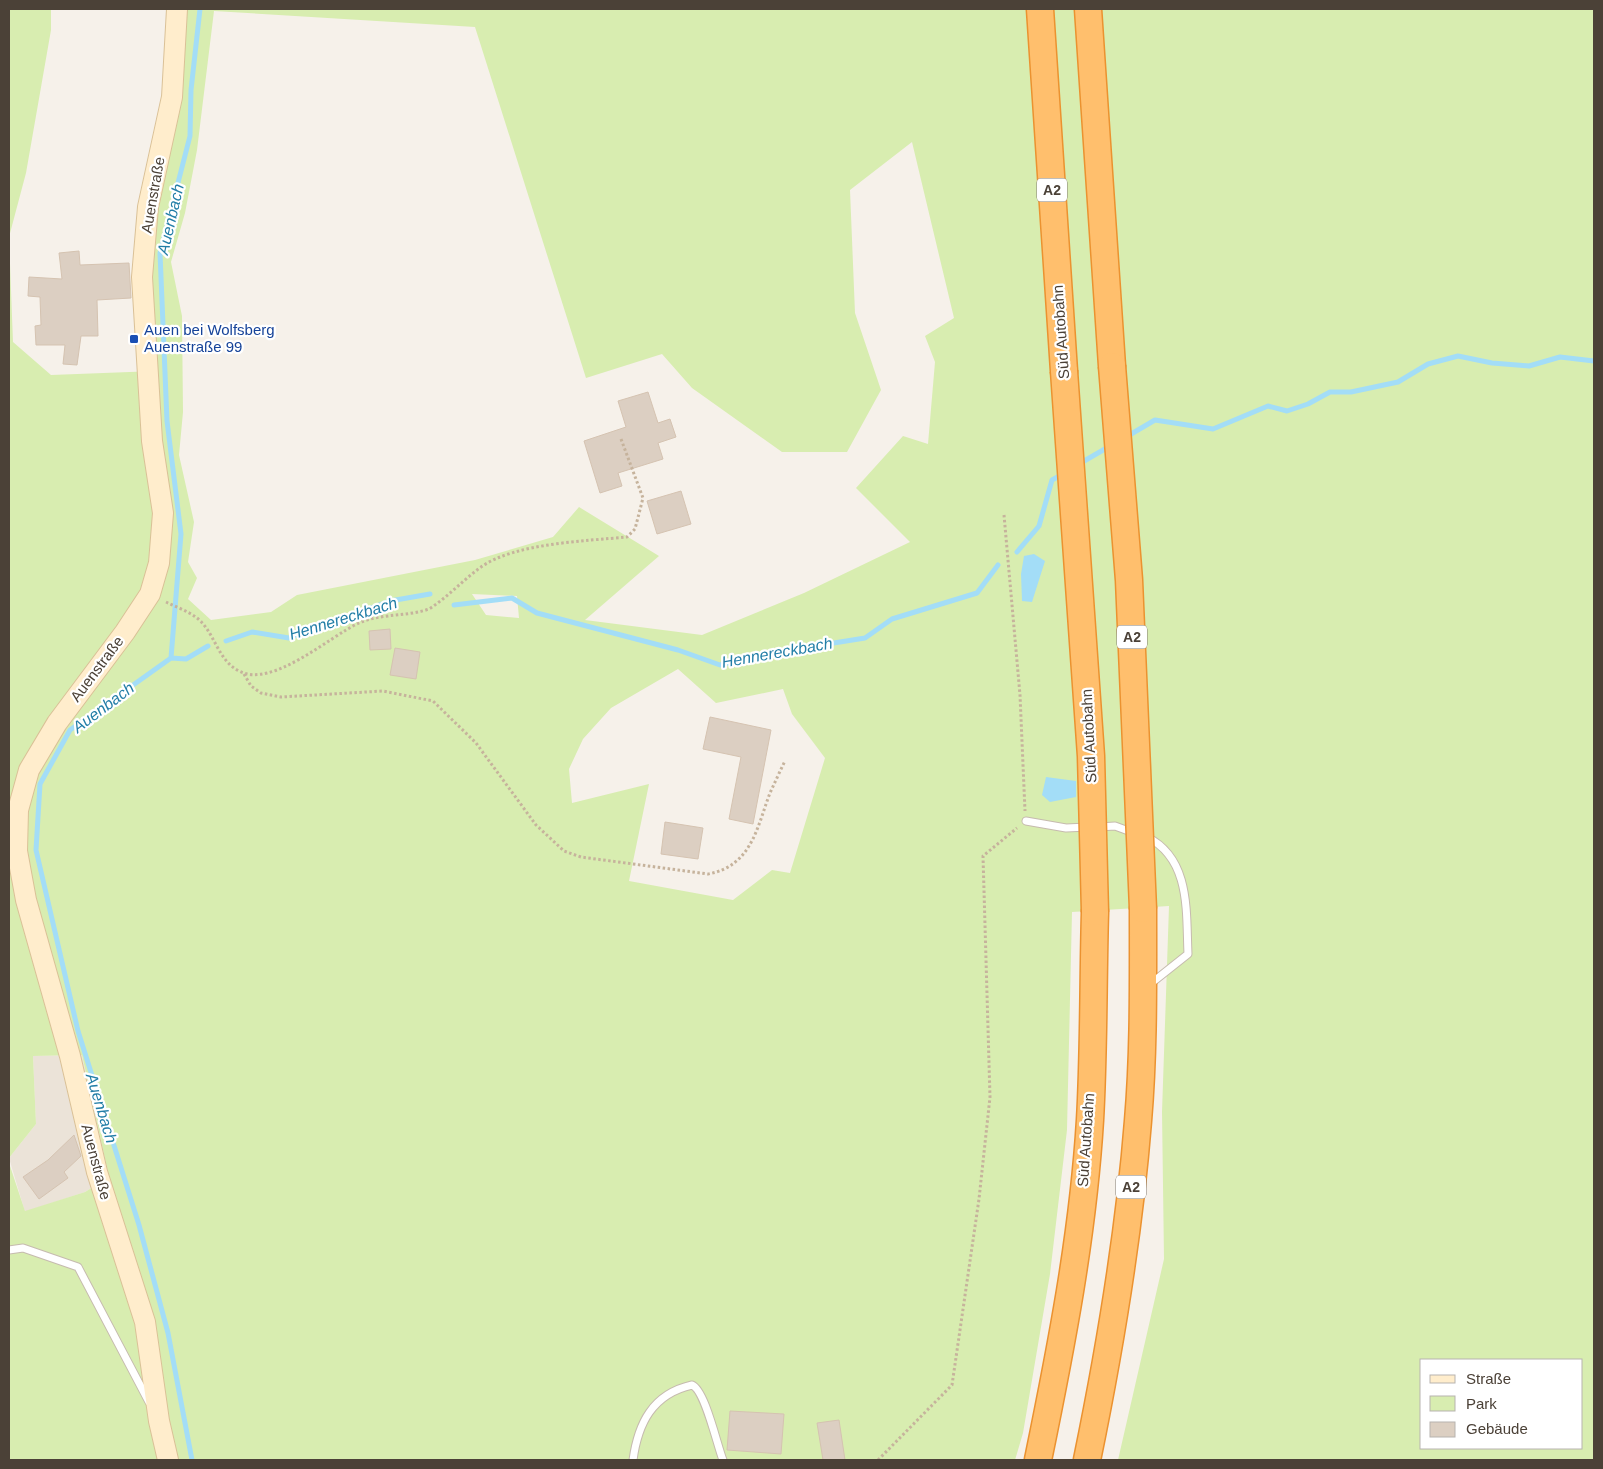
<svg xmlns="http://www.w3.org/2000/svg" width="1603" height="1469" viewBox="0 0 1603 1469" font-family="Helvetica,sans-serif">
<rect width="100%" height="100%" fill="#f6f1ea"/>
<path fill="#ebe3d8" d="M82 1055 109 1177 85 1192 25 1212 9 1158 36 1124 33 1056Z"/>
<path fill="#d8edb0" fill-rule="evenodd" d="M9 9H51V30L26 173 9 237 13 342 51 375 156 371 151 267 156 207 176 121 186 24V9H1594V1460H1118L1164 1259 1162 1112 1169 906 1072 912 1067 1130 1050 1274 1023 1433 1015 1460H9V1163L25 1211 85 1192 109 1177 82 1055 33 1056 36 1124 9 1158ZM214 11 475 27 586 378 662 354 692 388 782 452H847L881 390 855 313 850 190 912 142 954 318 925 336 935 362 928 444 903 436 856 488 910 542 804 593 702 635 585 620 659 556 579 507 553 537 475 560 297 595 271 612 211 620 188 599 197 578 188 562 194 522 179 455 183 412 182 316 171 262 185 213 197 150ZM472 594 517 596 519 618 486 615ZM678 669 716 703 783 689 792 714 825 758 790 873 772 870 733 900 629 881 649 784 572 803 569 769 583 739 611 708ZM1422 1360H1582V1448H1422Z"/>
<path fill="#a3ddf7" d="M1034 554 1045 561 1032 602 1022 601 1021 574 1024 556Z
M1046 777 1076 781V797L1050 802 1042 795Z"/>
<g fill="none" stroke-linecap="round" stroke-linejoin="round">
<path stroke="#a3ddf7" stroke-width="5" d="M1126 437 1155 420 1213 429 1268 406 1287 411 1308 404 1330 392H1351L1398 382 1428 364 1458 356 1492 363 1529 366 1560 357 1594 361
M1079 464 1110 446
M1017 552 1039 526 1052 480 1063 474
M454 605 512 598 537 613 678 650 720 665 759 655 865 638 892 619 977 593 998 565
M226 641 252 632 289 638 390 601 430 594
M171 658 186 659 208 646
M192 1460 168 1333 139 1225 78 1031 36 850 40 784 70 730 171 658 181 534 167 421 160 253 190 136 191 90 200 9"/>
</g>
<path fill="#dccfc2" stroke="#d5c3b1" d="M79 251 80 265 129 263 131 298 97 300 98 336H81L77 365 63 364 65 345H36L35 326 41 325 40 297 28 296 29 277 62 279 59 253Z
M648 392 658 423 670 419 676 437 658 443 663 459 618 473 622 486 600 493 584 441 626 427 618 401Z
M681 491 691 524 657 534 647 501Z
M390 629 391 649 370 650 369 631Z
M395 648 420 652 416 679 390 675Z
M710 717 771 730 753 824 729 819 741 757 703 749Z
M665 822 703 828 698 859 661 854Z
M74 1135 81 1156 64 1172 68 1178 39 1199 23 1177 48 1160Z
M730 1411 784 1414 781 1454 727 1450Z
M839 1420 845 1460H823L817 1423Z"/>
<g fill="none" stroke-linecap="round" stroke-linejoin="round">
<g stroke="#c6bbaf" stroke-width="9">
<path id="lane" d="M1026 821 1066 828 1088 827
M1099 827 1115 826 1134 833
M1147 837C1191 859 1186 912 1188 954L1149 985
M9 1250 23 1248 78 1267 149 1402
M633 1460C638 1424 652 1394 692 1385 705 1390 717 1445 723 1460"/>
</g>
<g stroke="#dac197" stroke-width="22">
<path id="secondary" d="M168 1460 159 1421 145 1322 97 1172 70 1056 26 900 17 851 18 810 29 770 57 723 125 632 150 594 159 563 163 513 152 441 142 277 148 207 172 97 177 9"/>
</g>
<g stroke="#eb9230" stroke-width="29">
<path id="highway" d="M1040 9 1064 371
M1088 9 1112 366
M1038 1460C1061 1348 1083 1235 1090 1120 1094 1051 1093 982 1095 912
M1087 1460C1110 1348 1129 1235 1138 1121 1144 1051 1143 980 1143 909"/>
</g>
<path stroke="#c6b39c" stroke-width="3" stroke-dasharray="2.5 2.5" stroke-linecap="butt" d="M1004 515 1020 695 1025 811
M166 602C176 607 188 611 197 618 215 632 217 660 239 671 272 689 330 636 359 623 382 613 406 617 429 609 448 597 463 580 481 567 515 543 586 541 627 537L635 529 643 498 621 439
M244 674 251 686 261 693 281 697 383 691 433 701 476 743 536 825 564 851 581 857 708 874C752 866 757 827 770 793 775 782 780 771 785 761
M878 1460 952 1385 979 1199 990 1097 983 856 1017 828"/>
<use href="#lane" stroke="#fff" stroke-width="7"/>
<use href="#secondary" stroke="#ffedcc" stroke-width="20"/>
<use href="#highway" stroke="#ffbf6d" stroke-width="26"/>
<g stroke="#eb9230" stroke-width="29" stroke-linecap="butt">
<path id="highway-bridge" d="M1112 366 1129 580 1143 909
M1064 371 1091 756 1095 912"/>
</g>
<use href="#highway-bridge" stroke="#ffbf6d" stroke-width="26"/>
</g>
<rect fill="#1a4fb4" stroke="#fff" stroke-width="2" x="129" y="334" width="10" height="10" rx="2.5"/>
<g text-anchor="middle" stroke-width="4.5" stroke-linejoin="round" paint-order="stroke">
<g fill="#fff" stroke="#817a73" stroke-width="1">
<rect x="1037" y="178.5" width="30" height="23" rx="4"/>
<rect x="1117" y="625.5" width="30" height="23" rx="4"/>
<rect x="1116" y="1175.5" width="30" height="23" rx="4"/>
</g>
<g font-size="14" font-weight="bold" fill="#4b4137">
<text x="1052" y="195">A2</text>
<text x="1132" y="642">A2</text>
<text x="1131" y="1192">A2</text>
</g>
<g font-size="15" fill="#4b4137" stroke="#fff">
<text transform="translate(153 195) rotate(-80)" y="5">Auenstraße</text>
<text transform="translate(1061 332) rotate(-94)" y="5">Süd Autobahn</text>
<text transform="translate(97 669) rotate(-53)" y="5">Auenstraße</text>
<text transform="translate(1089 736) rotate(-93)" y="5">Süd Autobahn</text>
<text transform="translate(1086 1140) rotate(-86)" y="5">Süd Autobahn</text>
<text transform="translate(96 1162) rotate(75)" y="5">Auenstraße</text>
</g>
<g font-size="15" fill="#164399" stroke="#fff" text-anchor="start">
<text x="144" y="335">Auen bei Wolfsberg<tspan x="144" dy="17">Auenstraße 99</tspan></text>
</g>
<g font-size="16" font-style="italic" fill="#237ea7" stroke="#fff">
<text transform="translate(170 219) rotate(-77)" y="6">Auenbach</text>
<text transform="translate(343 618) rotate(-17)" y="6">Hennereckbach</text>
<text transform="translate(777 652) rotate(-10)" y="6">Hennereckbach</text>
<text transform="translate(103 707) rotate(-37)" y="6">Auenbach</text>
<text transform="translate(102 1108) rotate(73)" y="6">Auenbach</text>
</g>
</g>
<rect width="1603" height="1469" fill="none" stroke="#4b4137" stroke-width="20"/>
<rect x="1420" y="1359" width="162" height="90" fill="#ffffff" stroke="#b7b3af"/>
<rect x="1430" y="1375" width="25" height="8" fill="#ffedcc" stroke="#b7b3af"/>
<text x="1466" y="1384" font-size="15" fill="#4b4137">Straße</text>
<rect x="1430" y="1396" width="25" height="15" fill="#d8edb0" stroke="#b7b3af"/>
<text x="1466" y="1409" font-size="15" fill="#4b4137">Park</text>
<rect x="1430" y="1422" width="25" height="15" fill="#dccfc2" stroke="#b7b3af"/>
<text x="1466" y="1434" font-size="15" fill="#4b4137">Gebäude</text>
</svg>
